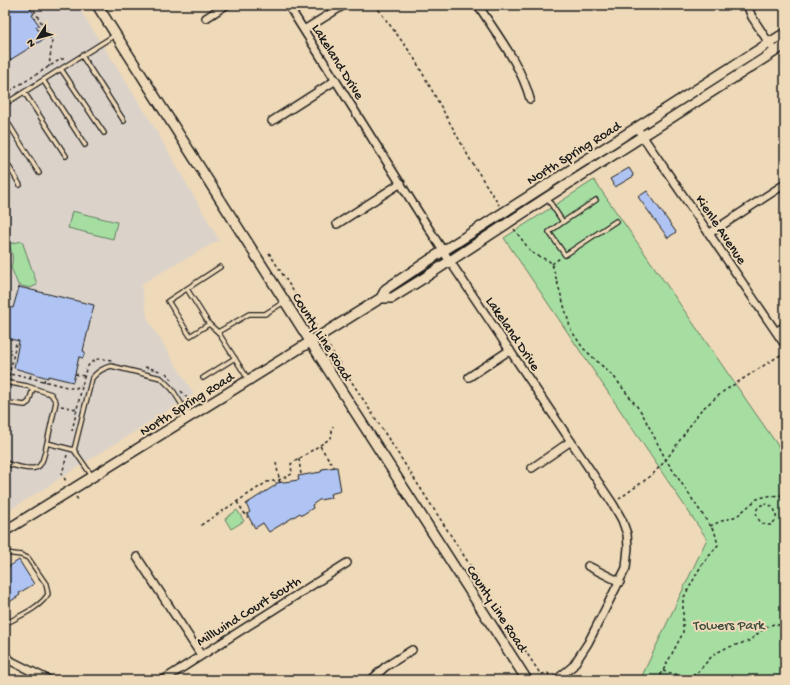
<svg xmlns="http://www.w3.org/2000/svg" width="790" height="685" viewBox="0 0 790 685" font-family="'Gochi Hand',sans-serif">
<rect width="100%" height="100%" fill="#eed9b8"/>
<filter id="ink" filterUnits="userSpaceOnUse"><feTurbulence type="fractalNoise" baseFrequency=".025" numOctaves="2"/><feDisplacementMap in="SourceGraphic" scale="8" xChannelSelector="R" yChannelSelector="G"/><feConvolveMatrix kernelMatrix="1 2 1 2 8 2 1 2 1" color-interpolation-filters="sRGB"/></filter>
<g filter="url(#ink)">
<path fill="#dbd3ca" d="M5 5H77L149 118 219 240 141 284 148 320 194 394 5 513Z"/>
<path fill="#a6dea2" stroke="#617d5f" d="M594 180 785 456V680H640L707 539 504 238Z
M72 211 117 222 113 239 68 228Z
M22 241 37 284V285L30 288 18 285 11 267C14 259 12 253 9 244Z
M237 510 244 521 231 529 225 519Z"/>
<path fill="#b0c4f3" stroke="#1c1c1c" d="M5 5H28L34 14 32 15 39 25 36 27 44 39 10 60 5 52Z
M629 168 634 176 615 187 610 179Z
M647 191 676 232 668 238 638 197Z
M19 287 94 305 83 351 85 352 83 358 79 357 73 382 48 376V378L14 368 19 341 5 338V306L13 308Z
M337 467 341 491 330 494 331 498 319 500 312 505 313 508 302 515 300 513 269 532 263 523 255 528 247 514 250 512 246 504 276 485V483L299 480 298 476 321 472 322 469Z
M19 560 34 584 19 593 20 595 5 605V569Z"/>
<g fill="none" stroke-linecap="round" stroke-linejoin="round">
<g stroke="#1c1c1c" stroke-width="6">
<path id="lane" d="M82 56 124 121
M61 69 104 133
M43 80 85 145
M24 92 66 156
M5 104 115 35
M5 118 39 173
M5 160 20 185
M547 198 563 222 596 200
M563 222 549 232 565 255 616 221
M187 289 209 324 190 336 168 301 220 267
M209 324 218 332
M203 378 235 358
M248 379 218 332 249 314H265L284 302
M5 382 27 386 51 394 56 402 47 443 74 450
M5 405 9 403 25 405 29 402 33 388
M5 463C13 465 34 473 40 465 44 460 45 450 47 443
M92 476 74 450 92 378C98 371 103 368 111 366L161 378 172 389 189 416
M5 552 6 553 21 555 28 558 46 584 48 594C40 608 19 616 5 624"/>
</g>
<g stroke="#1c1c1c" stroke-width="10">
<path id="street" d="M288 5 443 251 613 504 622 520 627 534 628 547 626 568 588 643 573 666 556 680
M478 5C497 35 521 65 530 99
M747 5 752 17 771 46
M206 18 226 5
M304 30 344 5
M272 121 336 80
M637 128 785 345
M337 224 401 183
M710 233 785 184
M776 332 785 326
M469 377 510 350
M532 468 571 441
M137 557 201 655
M588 566 620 582
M5 656 13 662 49 680
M163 680 347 563
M371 680 385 667 412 650"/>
</g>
<g stroke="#1c1c1c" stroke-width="12">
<path id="secondary" d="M97 5 355 412 527 680
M381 298H392L424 278 546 198 785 45
M5 531 381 298 386 289 443 251 785 33"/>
</g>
<path stroke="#1c1c1c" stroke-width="1.5" stroke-dasharray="3 3" stroke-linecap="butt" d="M31 5 52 41 49 67
M375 5 413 56 471 161 499 205
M5 94 61 59H65
M514 229 532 253 549 261 552 264 571 330 583 348 615 378 642 413 666 460 715 533 718 545 701 566 683 599V633L658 680
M269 253 317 328
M552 264 560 258
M326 342 539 672 542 674 548 673 550 677
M145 367 160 371
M166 373 173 381
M5 374 19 375 71 388H76L81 385
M75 374 84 376
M9 376 16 343
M30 378 31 374
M44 382 45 377
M181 391 187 398 190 399
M6 398 8 389
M61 406 76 409
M72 431 86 369C94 357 99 358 112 360
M320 446 334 467
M67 455 62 474 67 483
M299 459 301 475
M276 463 280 483
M76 497 79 501
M619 499 652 475 666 460 701 410 724 391 785 352
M237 502 247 517 248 516
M764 504C773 504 777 511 776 520L771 525C762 526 757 520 756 511L759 506Z
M201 525 267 482 279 480 292 474 291 464 331 438 333 426
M710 526 719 522 737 516 757 499 767 496 785 495
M663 671 686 677 696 674 714 654 726 648 749 641 766 627 774 624 785 627
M784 680 785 675"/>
<use href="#lane" stroke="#eed9b8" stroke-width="3.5"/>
<use href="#street" stroke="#eed9b8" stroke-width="7"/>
<use href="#secondary" stroke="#eed9b8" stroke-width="9"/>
</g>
</g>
<g text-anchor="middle" stroke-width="4" stroke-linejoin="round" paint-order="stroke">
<g font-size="14" fill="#1c1c1c" stroke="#eed9b8">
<text transform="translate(339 61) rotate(58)" y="5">Lakeland Drive</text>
<text transform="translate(573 152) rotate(-32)" y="5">North Spring Road</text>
<text transform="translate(722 229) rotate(56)" y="5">Kienle Avenue</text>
<text transform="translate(514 333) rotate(56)" y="5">Lakeland Drive</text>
<text transform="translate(323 336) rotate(58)" y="5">County Line Road</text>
<text transform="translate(186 403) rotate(-32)" y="5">North Spring Road</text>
<text transform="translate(498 608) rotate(57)" y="5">County Line Road</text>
<text transform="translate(248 610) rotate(-32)" y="5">Millwind Court South</text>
</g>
<g font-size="14" fill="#3e4c3e" stroke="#eed9b8">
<text x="729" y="629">Towers Park</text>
</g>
</g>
<rect width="790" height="685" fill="none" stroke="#eed9b8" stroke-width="20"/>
<rect x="10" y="10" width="770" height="665" fill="none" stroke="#1c1c1c" stroke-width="1.5" filter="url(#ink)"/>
<g transform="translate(38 38) rotate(234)" stroke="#eed9b8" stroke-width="3" paint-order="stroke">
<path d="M0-3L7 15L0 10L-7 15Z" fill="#1c1c1c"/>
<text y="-6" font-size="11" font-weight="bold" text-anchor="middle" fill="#1c1c1c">N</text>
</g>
</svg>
